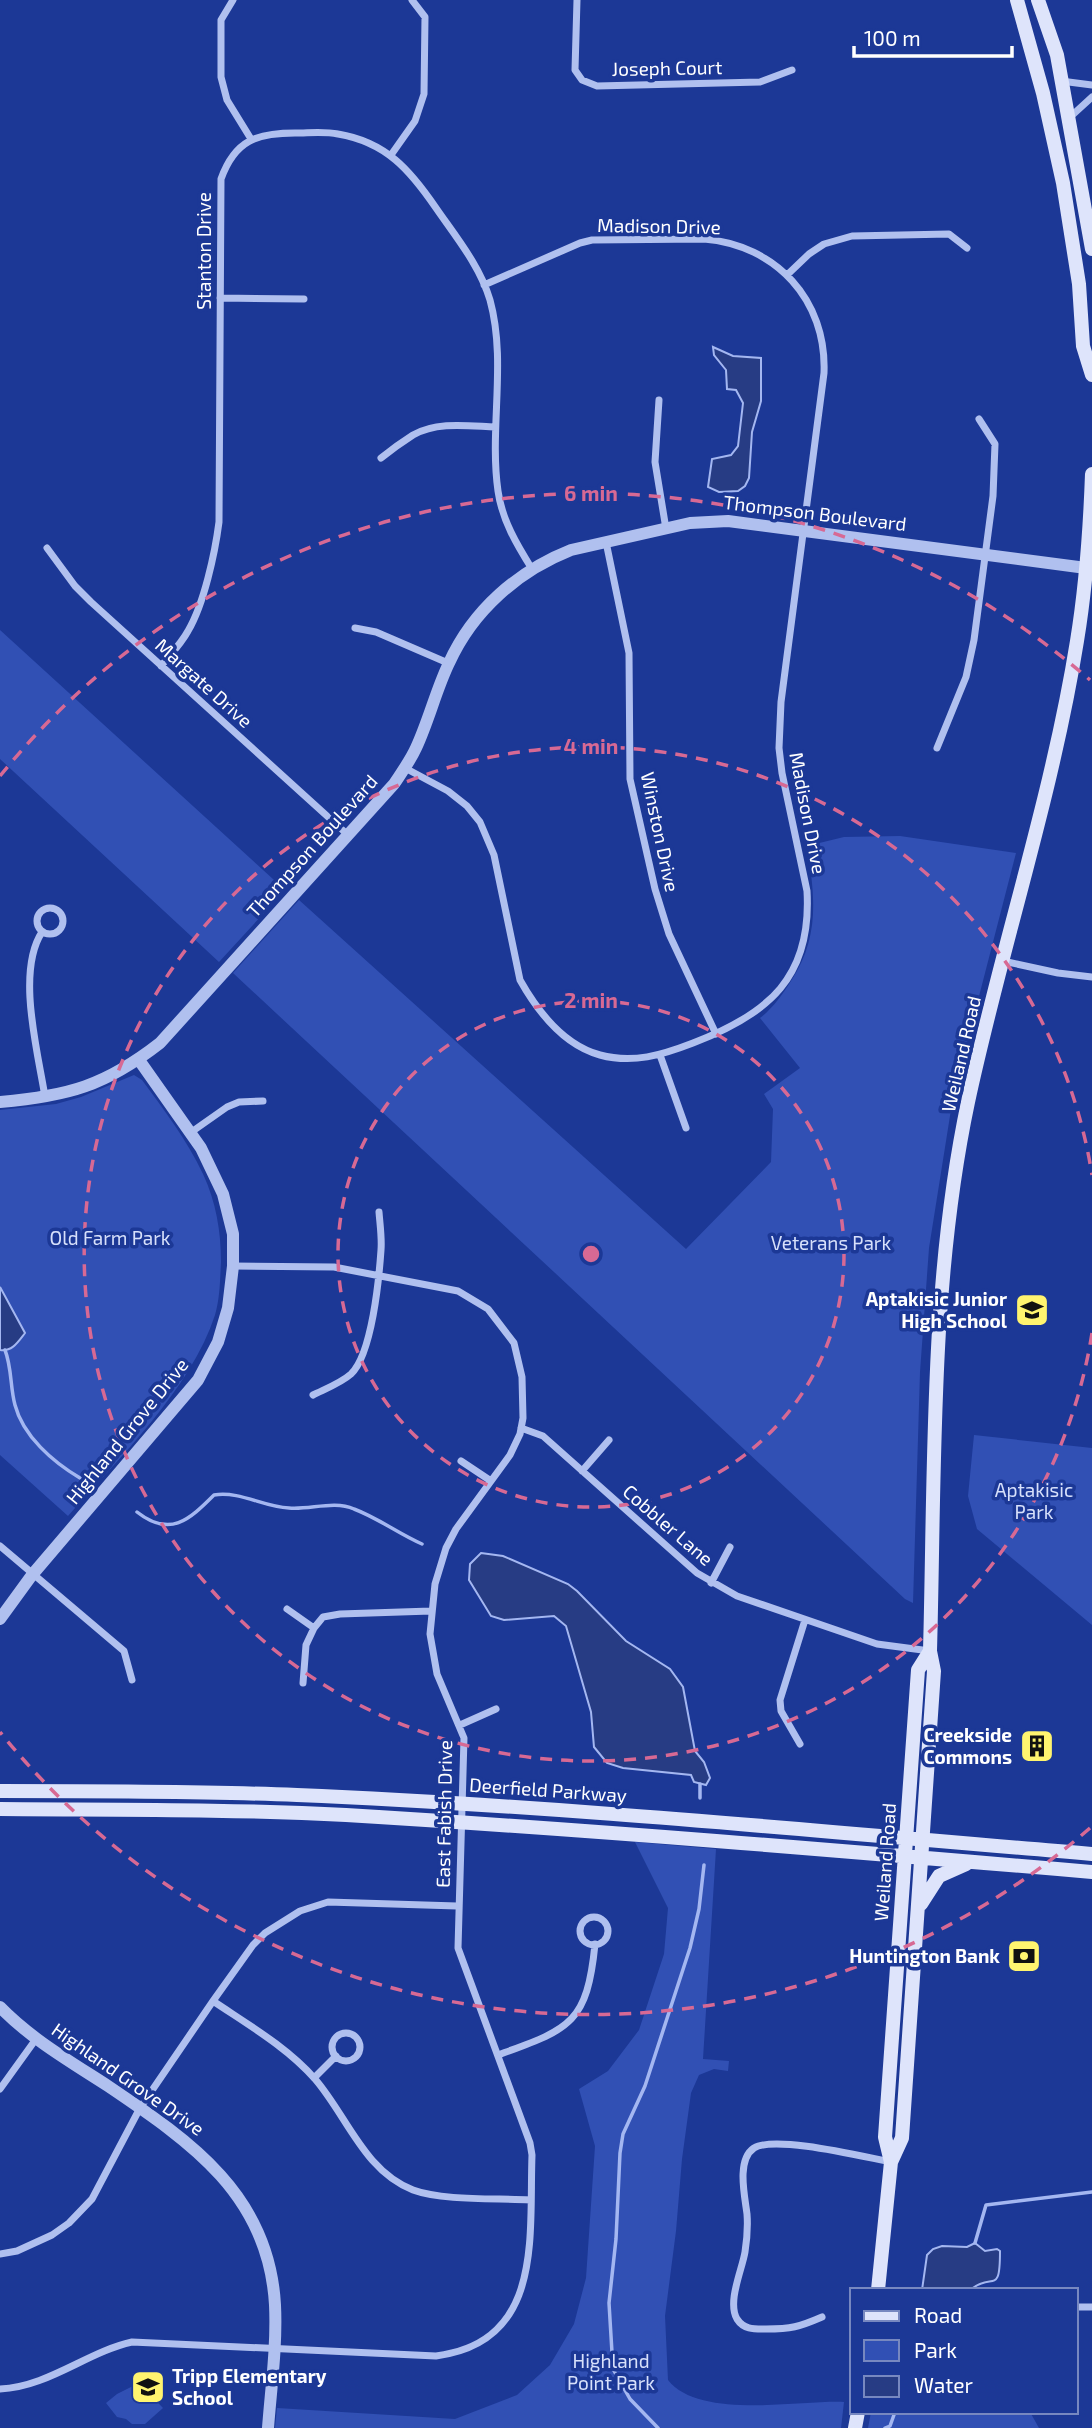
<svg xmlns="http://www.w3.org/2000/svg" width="1092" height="2428" viewBox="0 0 1092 2428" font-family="'Exo 2',sans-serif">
<rect width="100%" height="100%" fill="#1c3896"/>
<path fill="#3150b4" d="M0 630 285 890 219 962 0 759Z
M900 836 1016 853 953 1097 929 1248 920 1372 913 1603 905 1599 233 973 299 900 686 1249 771 1162 773 1109 764 1094 800 1068 760 1018C773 1008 782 995 791 981 820 937 815 896 807 846L844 837Z
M134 1075 142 1080C164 1110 187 1140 203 1174 216 1202 221 1231 221 1262 220 1280 220 1298 215 1315 191 1389 119 1458 68 1516L0 1455V1110L56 1104 81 1097Z
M974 1435 1092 1448V1625L977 1529 968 1496Z
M635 1842 716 1849 703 2059 729 2061 728 2071 714 2069 699 2075 691 2093 682 2159 676 2231 665 2316 668 2380C699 2420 800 2400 844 2402L841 2428H275L277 2408 455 2419 517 2395 550 2365 574 2324 586 2278 595 2146 579 2089 608 2071 639 2030 664 1954 668 1908Z
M139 2383 163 2408 145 2424H132L126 2419 117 2417 106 2403 117 2394Z
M871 2412H1030L1039 2428H868Z"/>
<path fill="#273c84" stroke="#a4b7f1" stroke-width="2" d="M713 347 733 356 761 358V401L752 432 749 478 745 486 738 491 719 492 708 487 712 459 731 455 738 446 743 403 736 390 727 389 726 370 714 355Z
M0 1287 25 1333C18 1342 12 1352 0 1350Z
M481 1553 503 1556 568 1584 577 1591 626 1641 670 1669 683 1687 695 1751 704 1762 710 1778 706 1785 694 1782 691 1775 623 1768 607 1763 594 1747 591 1712 566 1626 554 1616 504 1620 491 1616 469 1580 470 1564Z
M975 2243 985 2251 997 2249 1000 2251C1000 2297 993 2271 970 2290H922L927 2255 933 2249 942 2246 967 2247Z"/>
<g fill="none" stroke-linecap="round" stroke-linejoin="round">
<path stroke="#a4b7f1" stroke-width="3.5" d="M5 1350C12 1368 10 1387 15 1405 23 1436 53 1462 80 1478
M137 1512C170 1538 189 1520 214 1495 241 1491 263 1507 289 1508 310 1510 334 1500 354 1509 378 1518 399 1534 422 1544
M700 1798V1784
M975 2243 986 2205 1092 2192
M658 2428 630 2399 613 2369 609 2303 616 2239 620 2153 623 2134 645 2086 690 1948 699 1909 704 1865
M885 2428 890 2426 895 2412"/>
<path stroke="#b0c0ef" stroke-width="7" d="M233 0 221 20V77L227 100 251 139
M577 0 575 70 582 80 597 86 760 82 792 70
M1061 81 1092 85
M1068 119 1092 97
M391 155 415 121 424 94 425 17 412 0
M787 275 809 254 824 244 852 236 949 234 967 248
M220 298 304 299
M659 400 655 462 666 529
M381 458C391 450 402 442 413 435 437 421 469 426 495 427
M606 542 629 653 630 779 655 889 669 934 716 1034
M47 548 75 586 91 602 348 835
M355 628 376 632 448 663
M161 666C170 655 181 644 188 631 204 604 215 553 219 522L221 179C235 140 257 133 295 133 309 133 324 131 338 134 386 142 410 170 436 208 456 237 480 266 490 300 507 362 489 428 498 491 502 520 517 545 532 569
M937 748 966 677 974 640 993 496 995 444 979 419
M405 768 448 791 467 806 480 822 494 855 520 980C538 1012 563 1045 600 1055 633 1064 662 1055 693 1043 769 1014 812 977 807 891L782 773 779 748 781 702 824 373C827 300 776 245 704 239L592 240 580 243 484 285
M37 921a13 13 0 1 1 26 0a13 13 0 1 1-26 0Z
M42 932C16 972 38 1052 45 1097
M1003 961 1058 973 1092 977
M660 1055 686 1128
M190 1133 227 1107 239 1102 263 1101
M313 1395C325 1389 341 1383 351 1374 372 1354 379 1279 381 1250 382 1238 380 1225 379 1212
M521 1428 543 1436 697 1573 737 1596 877 1644 930 1651
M461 1461 491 1481
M582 1471 609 1440
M0 1546 124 1651 132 1680
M711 1583 730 1547
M287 1609 314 1628
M303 1683 306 1645 314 1628 323 1617 340 1614 431 1611
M460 1725 496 1709
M800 1744 781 1711 780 1700 805 1620
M580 1931a14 14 0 1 1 28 0a14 14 0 1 1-28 0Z
M213 2001C247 2024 287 2047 315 2079 347 2116 364 2171 413 2190 443 2201 497 2198 530 2200
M332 2047a14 14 0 1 1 28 0a14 14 0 1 1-28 0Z
M498 2055C569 2029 587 2025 595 1944
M314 2078 336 2056
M0 2089 36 2039
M0 2254 17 2251 52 2235 69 2223 92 2199 140 2108 213 2001 253 1945 265 1933 300 1911 328 1902 457 1906
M1076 2307H1092
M822 2317C799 2327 791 2329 766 2329 755 2329 744 2330 737 2319 727 2302 742 2270 745 2252 747 2239 748 2227 747 2214 745 2197 736 2160 754 2148 775 2135 864 2157 891 2162
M0 2389C48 2387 87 2352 132 2342L436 2356C544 2342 529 2237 532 2155L530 2143 458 1948 464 1738 437 1674 430 1634 435 1584 446 1548 456 1529 510 1455 520 1434 523 1418 522 1377 514 1343 488 1309 458 1291 334 1267 233 1266"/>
<path stroke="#b0c0ef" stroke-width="12" d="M0 1102C68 1096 105 1086 160 1043L394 784C402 772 410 761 416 748 429 720 436 690 449 663 473 610 518 571 571 550L690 523 728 521 1086 568
M0 1619 32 1575 198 1380 218 1342 228 1308 233 1266V1234L223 1194 201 1148 139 1060
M0 2007C31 2039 71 2062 108 2086 191 2142 269 2195 275 2305 277 2346 271 2388 268 2428"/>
<path stroke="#dee4fb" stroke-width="14" d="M1017 0 1043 93 1063 183 1079 284 1083 346 1092 375
M1038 0 1057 55 1092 249
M0 1791C99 1791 198 1791 297 1795 562 1806 827 1832 1092 1854
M0 1809C115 1810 231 1809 346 1815 595 1830 844 1851 1092 1872
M921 1904 939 1876 966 1864
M891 2162 902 2138 934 1671 930 1651C935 1468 930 1282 968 1102 1001 948 1052 797 1077 641 1086 586 1090 530 1092 474
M878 2290 891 2162 885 2137 918 1670 930 1651
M855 2428 858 2412"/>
</g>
<g fill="none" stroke="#d76994" stroke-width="3.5" stroke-dasharray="12 9">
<circle cx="591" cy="1254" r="253"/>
<path d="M1092 1333A507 507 0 1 1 1092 1175"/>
<path d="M1090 1828A760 760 0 0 1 0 1732M0 776A760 760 0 0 1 1090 680"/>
</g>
<defs>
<g id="school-square" transform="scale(1.75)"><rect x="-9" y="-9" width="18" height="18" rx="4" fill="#fff46f" stroke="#1c3896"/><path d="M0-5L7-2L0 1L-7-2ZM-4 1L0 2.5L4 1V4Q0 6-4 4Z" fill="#111"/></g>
<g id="building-square" transform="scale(1.75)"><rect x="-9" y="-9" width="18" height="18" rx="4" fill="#fff46f" stroke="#1c3896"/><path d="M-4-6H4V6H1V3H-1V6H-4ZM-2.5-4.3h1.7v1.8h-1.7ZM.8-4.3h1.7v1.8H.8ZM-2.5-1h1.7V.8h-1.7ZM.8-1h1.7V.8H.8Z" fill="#111"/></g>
<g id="bank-square" transform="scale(1.75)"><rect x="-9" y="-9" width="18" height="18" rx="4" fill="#fff46f" stroke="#1c3896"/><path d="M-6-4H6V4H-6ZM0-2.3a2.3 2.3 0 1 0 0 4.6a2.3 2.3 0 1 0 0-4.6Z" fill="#111"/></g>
</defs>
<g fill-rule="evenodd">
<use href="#school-square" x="1032" y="1310"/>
<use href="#building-square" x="1037" y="1746"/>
<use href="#bank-square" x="1024" y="1956"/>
<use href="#school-square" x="148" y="2387"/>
</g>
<g text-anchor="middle" stroke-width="7" stroke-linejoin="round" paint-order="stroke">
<g font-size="19" fill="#fff" stroke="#1c3896">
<text transform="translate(667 68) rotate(-1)" y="7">Joseph Court</text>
<text transform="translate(659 226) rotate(1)" y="7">Madison Drive</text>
<text transform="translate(204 251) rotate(-90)" y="7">Stanton Drive</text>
<text transform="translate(815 513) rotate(7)" y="7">Thompson Boulevard</text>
<text transform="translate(204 683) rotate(42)" y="7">Margate Drive</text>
<text transform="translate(808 813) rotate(79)" y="7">Madison Drive</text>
<text transform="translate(660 832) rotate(78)" y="7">Winston Drive</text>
<text transform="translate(312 846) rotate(-48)" y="7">Thompson Boulevard</text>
<text transform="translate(961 1054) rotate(-77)" y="7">Weiland Road</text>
<text transform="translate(127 1431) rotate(-51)" y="7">Highland Grove Drive</text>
<text transform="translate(668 1525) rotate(41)" y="7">Cobbler Lane</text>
<text transform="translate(548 1790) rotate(4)" y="7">Deerfield Parkway</text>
<text transform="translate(444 1814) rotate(-89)" y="7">East Fabish Drive</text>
<text transform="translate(885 1862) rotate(-86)" y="7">Weiland Road</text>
<text transform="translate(128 2079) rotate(35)" y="7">Highland Grove Drive</text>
</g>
<g font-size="19" fill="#d7e0fb" stroke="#1c3896">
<text x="110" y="1245">Old Farm Park</text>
<text x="831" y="1250">Veterans Park</text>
<text x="1034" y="1497">Aptakisic<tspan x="1034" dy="22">Park</tspan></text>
<text x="611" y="2368">Highland<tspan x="611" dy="22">Point Park</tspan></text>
</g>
<g font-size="19" font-weight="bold" fill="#fff" stroke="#1c3896" text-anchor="end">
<text x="1007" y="1306">Aptakisic Junior<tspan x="1007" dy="22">High School</tspan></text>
<text x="1012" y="1742">Creekside<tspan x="1012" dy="22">Commons</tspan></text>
<text x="1000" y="1963">Huntington Bank</text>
<text x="172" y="2383" text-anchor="start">Tripp Elementary<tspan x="172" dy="22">School</tspan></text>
</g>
</g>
<circle cx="591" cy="1254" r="10" fill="#d76994" stroke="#1c3896" stroke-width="3.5"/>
<g font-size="21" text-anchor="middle" font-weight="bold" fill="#d76994" stroke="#1c3896" stroke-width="7" stroke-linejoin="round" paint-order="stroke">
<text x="591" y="501">6 min</text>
<text x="591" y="754">4 min</text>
<text x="591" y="1008">2 min</text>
</g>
<rect x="850" y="2288" width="228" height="126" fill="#1c3896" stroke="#7788c0" stroke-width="2"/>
<rect x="864" y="2311" width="35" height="10" fill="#dee4fb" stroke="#7788c0" stroke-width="2"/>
<text x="914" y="2323" font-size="21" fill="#ffffff">Road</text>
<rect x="864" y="2340" width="35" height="21" fill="#3150b4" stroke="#7788c0" stroke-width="2"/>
<text x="914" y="2358" font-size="21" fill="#ffffff">Park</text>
<rect x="864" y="2376" width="35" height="21" fill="#273c84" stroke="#7788c0" stroke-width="2"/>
<text x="914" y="2393" font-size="21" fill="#ffffff">Water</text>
<path d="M854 46v10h158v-10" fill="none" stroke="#ffffff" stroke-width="3.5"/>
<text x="864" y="46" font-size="21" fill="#ffffff" stroke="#1c3896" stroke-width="5" paint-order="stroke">100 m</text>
</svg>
